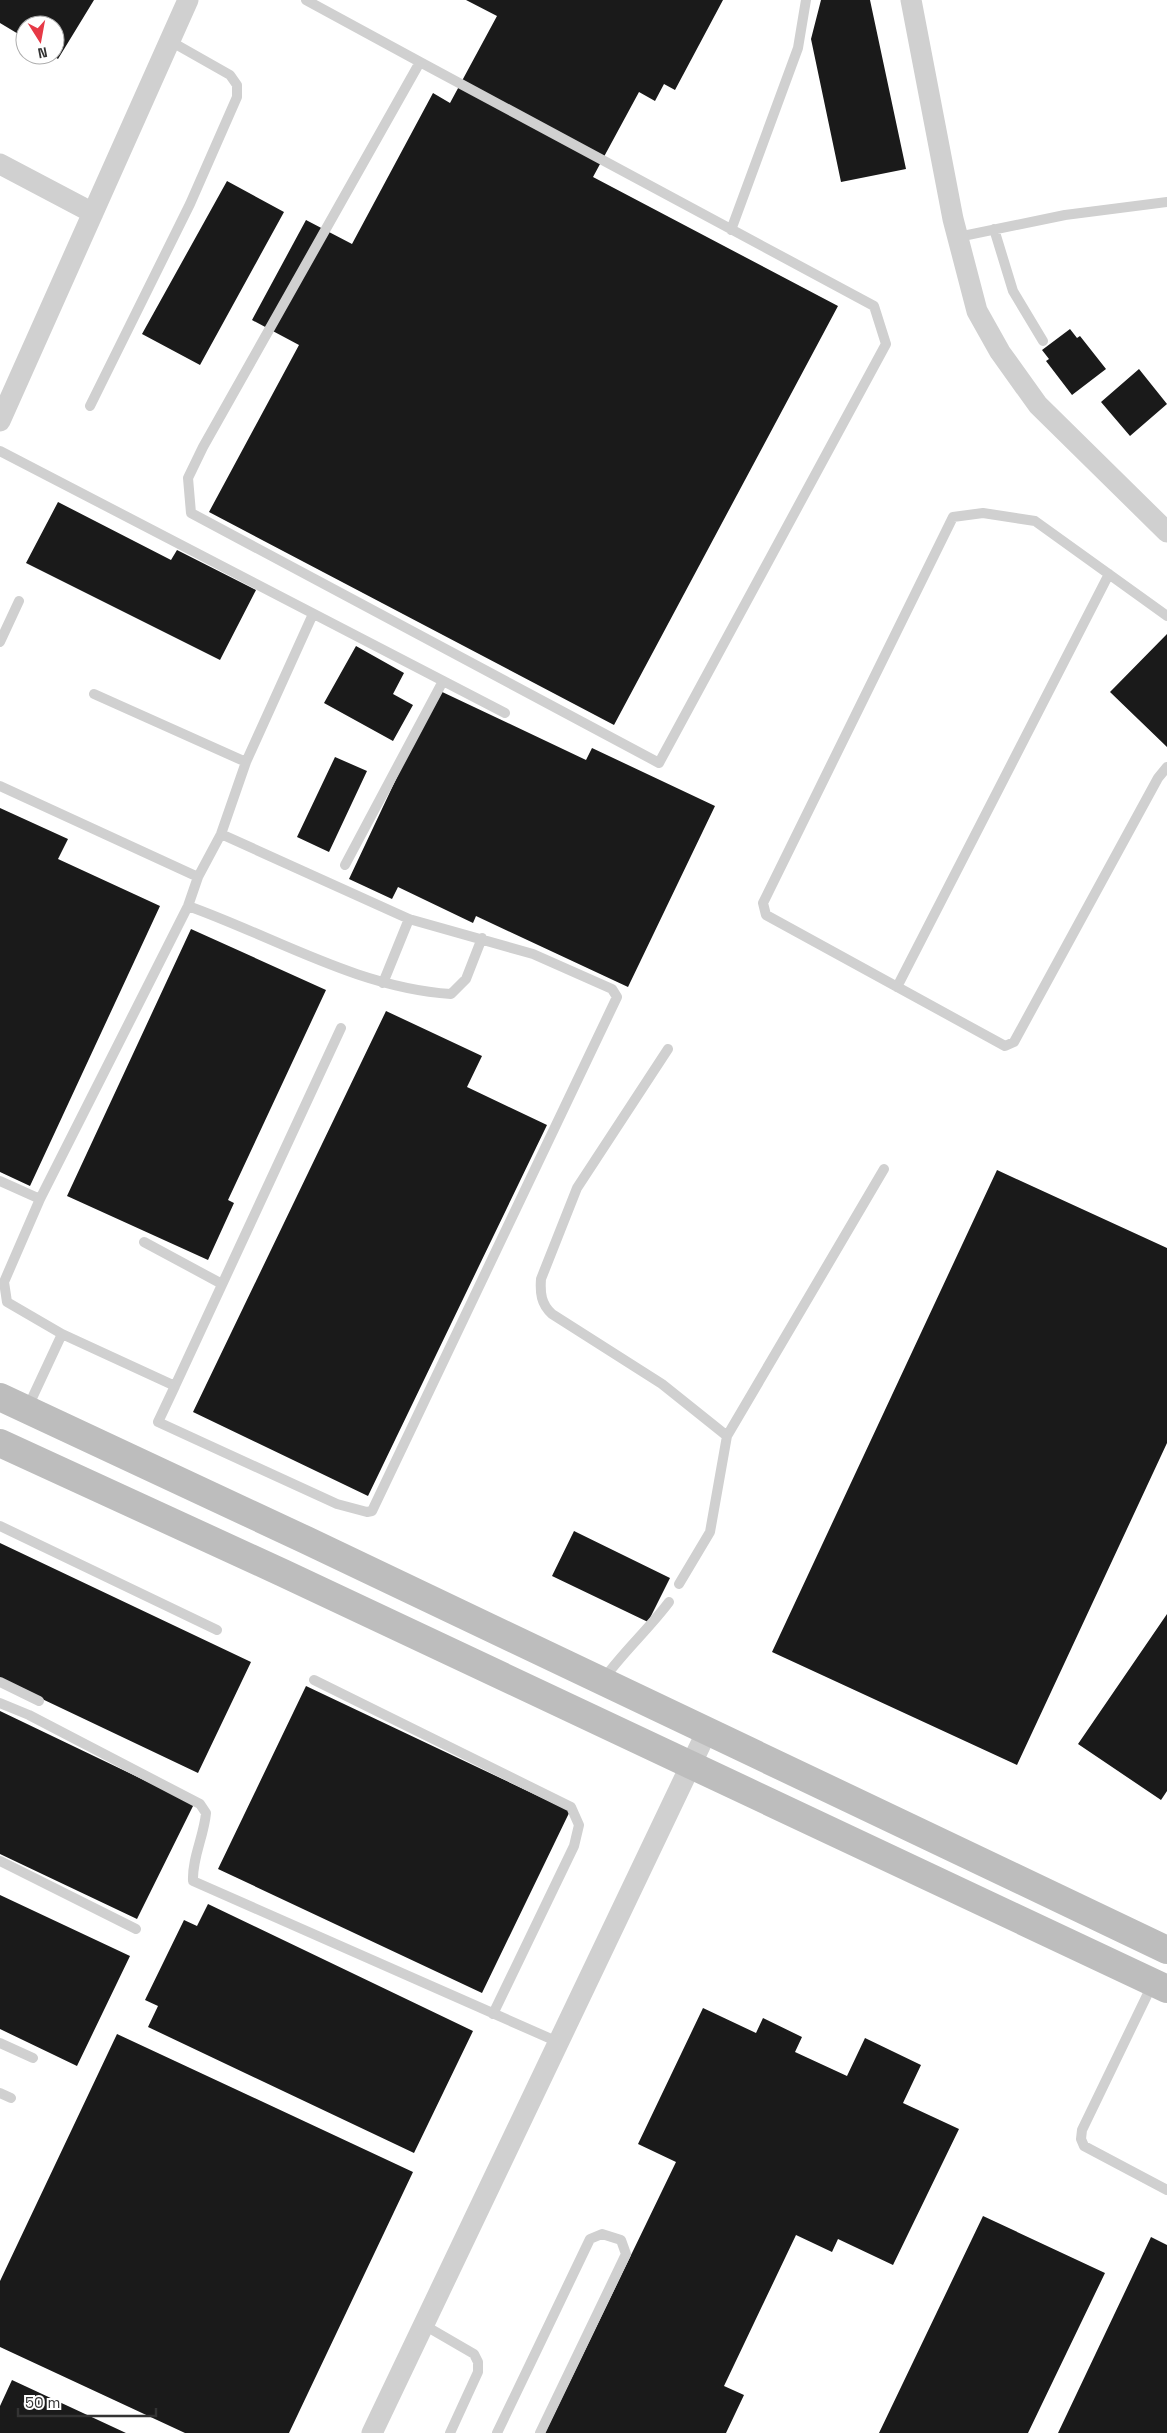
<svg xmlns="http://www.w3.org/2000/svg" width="1167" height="2433" viewBox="0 0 1167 2433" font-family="'Space Grotesk',sans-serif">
<rect width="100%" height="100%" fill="#fff"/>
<path fill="#1a1a1a" d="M0 0H94L58 59 52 55H55V25H25V38L0 23Z
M466 0H723L675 90 664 84 655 101 639 92 593 177 838 306 614 725 209 512 299 345 252 320 306 220 352 244 433 93 450 103 497 16Z
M821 0H870L906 169 841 182 811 39Z
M227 181 284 212 200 365 142 334Z
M1070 329 1077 338 1080 336 1106 369 1072 395 1046 361 1049 359 1042 350Z
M1139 369 1167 404 1130 436 1101 402Z
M58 502 171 560 177 550 256 590 220 660 26 563Z
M1167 634V747L1110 692Z
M356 646 404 673 393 694 413 705 393 741 324 703Z
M438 690 586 760 592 748 715 806 628 987 476 916 473 923 398 887 392 899 349 879Z
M335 757 367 771 329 852 297 837Z
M0 808 68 839 58 859 160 906 30 1186 0 1172Z
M191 929 326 990 228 1200 234 1203 208 1260 67 1196Z
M386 1011 482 1056 467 1087 547 1125 368 1496 193 1412Z
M997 1170 1167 1248V1443L1017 1765 772 1652Z
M574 1531 670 1578 648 1622 552 1576Z
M0 1543 251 1662 198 1773 0 1679Z
M1167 1614V1791L1161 1800 1078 1744Z
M306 1686 570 1811 482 1993 218 1869Z
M0 1711 194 1804 137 1919 0 1854Z
M0 1895 130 1956 77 2066 0 2029Z
M208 1904 473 2031 414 2153 148 2027 158 2006 145 2000 184 1920 197 1926Z
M703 2008 756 2033 763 2018 802 2037 795 2052 847 2076 865 2038 921 2065 903 2103 959 2129 893 2265 838 2239 832 2252 796 2235 724 2386 744 2395 726 2433H545L676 2162 638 2144Z
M117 2034 413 2172 289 2433H185L0 2347V2281Z
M983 2216 1105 2273 1028 2433H879Z
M1151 2237 1167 2245V2433H1058Z
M12 2380 126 2433H0V2406Z"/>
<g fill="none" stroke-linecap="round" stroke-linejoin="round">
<path stroke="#d0d0d0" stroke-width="10" d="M306 0 420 62
M420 62 874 306 886 344 659 763 191 513 188 478 203 447Z
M994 229 1013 291 1043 341
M731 230 798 48 806 0
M958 237 1065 215 1167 202
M90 406 190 204 237 97V85L230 75 170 41
M0 451 505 713
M1167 616 1035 521 983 513 953 517 763 903 766 915 1005 1046 1014 1042 1158 778 1167 767
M0 642 19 601
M94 694 246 762
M0 786 198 877 221 834 246 762 313 614
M345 865 443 681
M188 906C275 937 358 988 451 994L466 979 482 938
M383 983 409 919
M897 987 1109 574
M668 1049 577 1188 541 1279C540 1293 541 1304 552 1314L662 1384 727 1436 710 1532 679 1584
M0 1181 40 1199
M144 1242 222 1284
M62 1334 7 1302 4 1282 40 1199 188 906 198 877
M175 1386 158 1422 337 1504 367 1512 372 1511 617 997 612 989 533 954 409 919 221 834
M27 1409 62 1334 175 1386 341 1028
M727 1436 884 1169
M0 1526 217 1630
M314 1680 571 1807 579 1825 574 1846 493 2014
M603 1680C623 1652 648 1630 669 1602
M0 1682 39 1701
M0 1703 29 1715 200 1804 206 1813C204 1836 192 1858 193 1881L558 2042
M0 1861 136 1929
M1153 1983 1082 2130 1081 2139 1084 2146 1167 2190
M0 2043 33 2058
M0 2093 11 2098
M424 2325 474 2354 478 2362V2372L450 2433
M497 2433 590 2239 602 2234 621 2240 626 2254 540 2433"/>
<path stroke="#d0d0d0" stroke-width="21" d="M911 0 953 219 977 311 1000 352 1038 405 1167 532
M0 164 93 213
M0 421 188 0
M372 2433 707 1731"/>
<path stroke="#bdbdbd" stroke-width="28" d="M0 1397 306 1540 1167 1950
M0 1443 283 1573 1167 1989"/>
</g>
<g transform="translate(40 40) rotate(169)"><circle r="24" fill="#ffffff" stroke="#adadad"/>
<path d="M0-4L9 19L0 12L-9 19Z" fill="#e63946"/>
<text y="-8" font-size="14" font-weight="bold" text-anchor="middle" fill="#333333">N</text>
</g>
<path d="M18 2408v8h138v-8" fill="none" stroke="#333333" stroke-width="2.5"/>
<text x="25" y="2408" font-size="15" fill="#333333" stroke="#ffffff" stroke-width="4" paint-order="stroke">50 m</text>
</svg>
